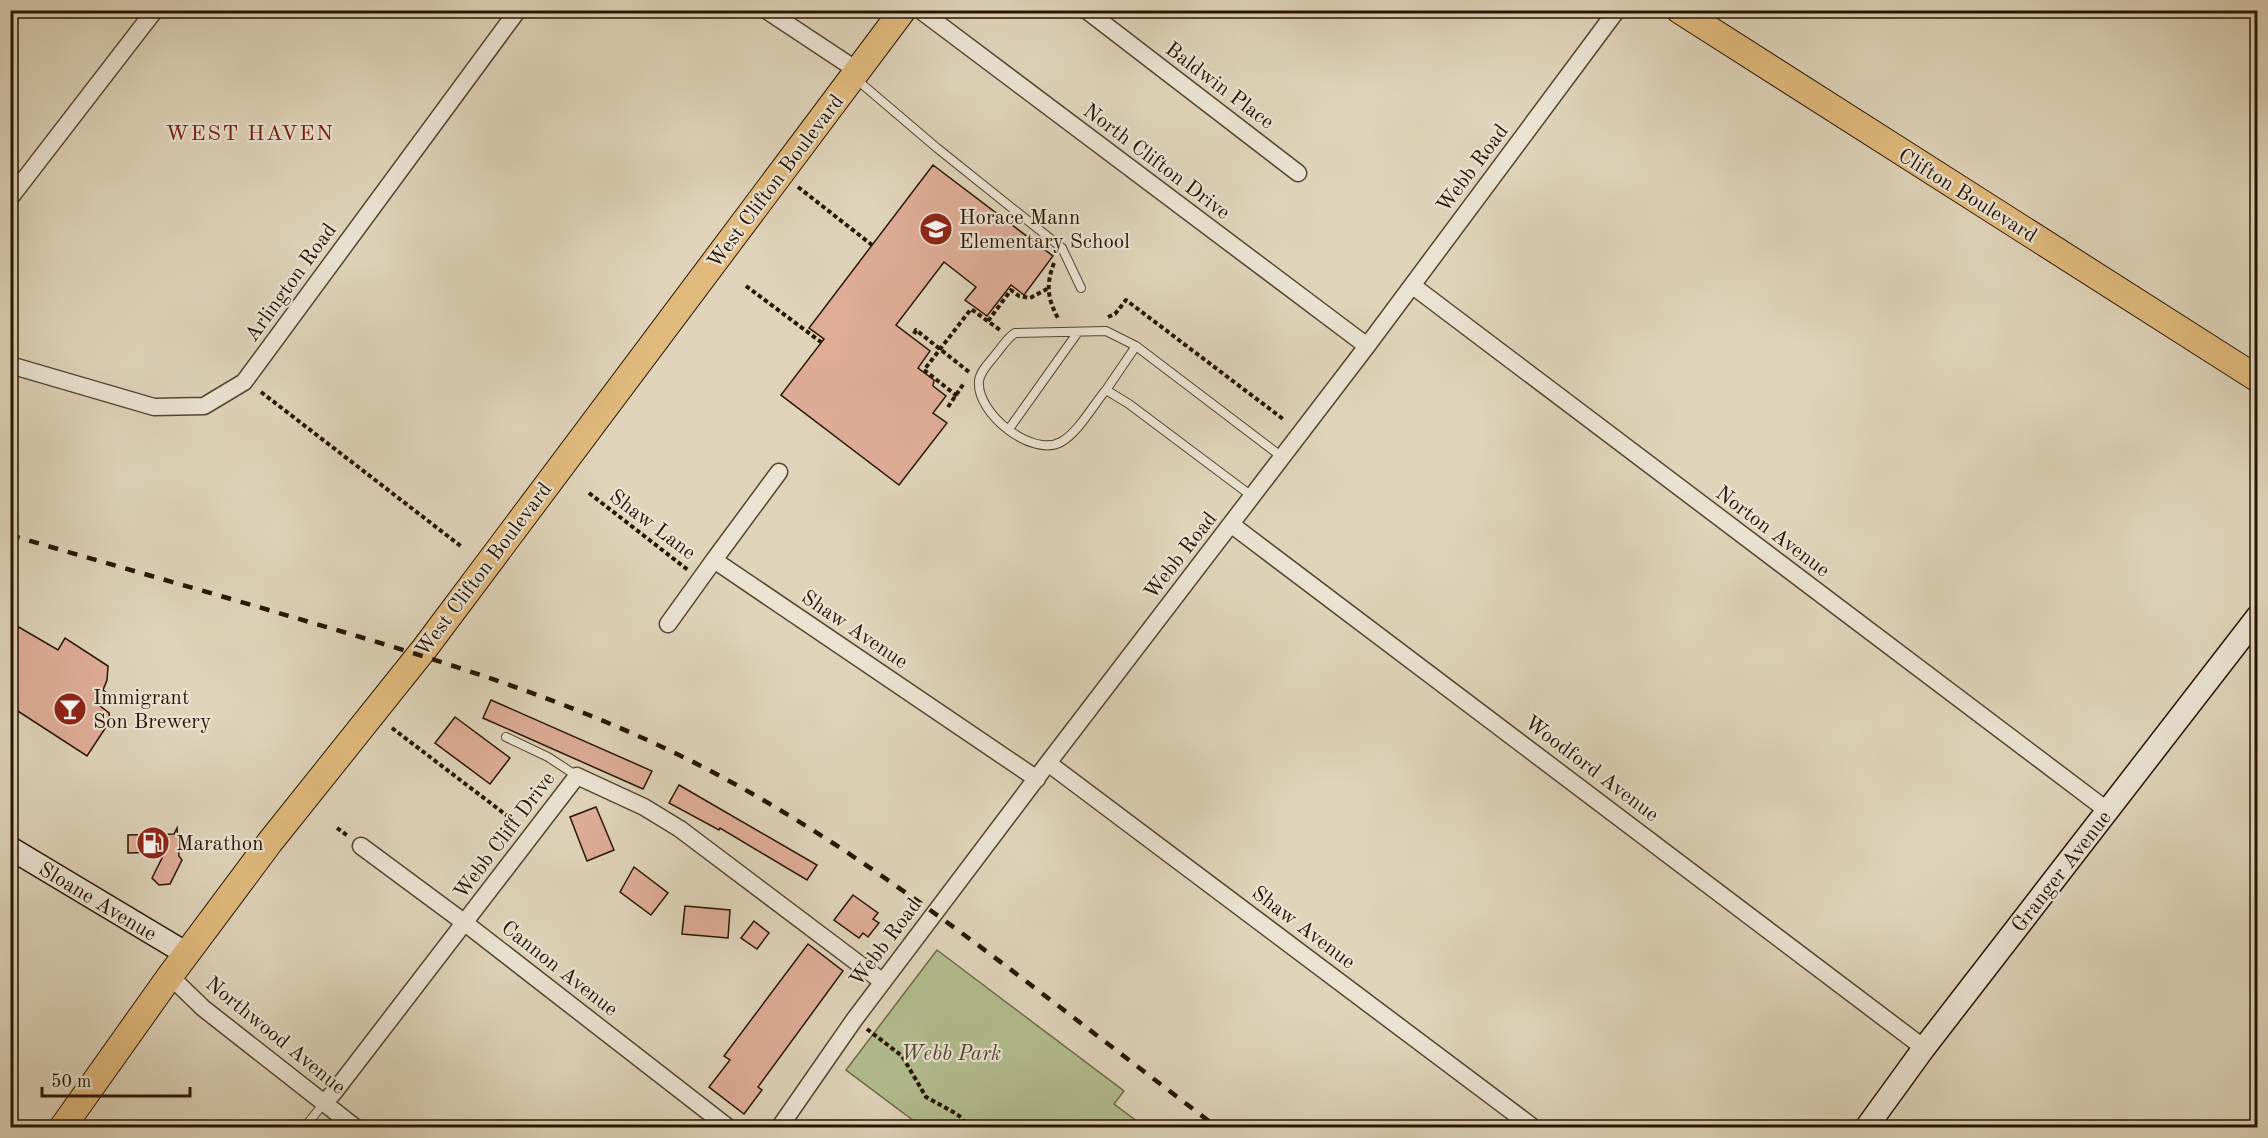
<svg xmlns="http://www.w3.org/2000/svg" width="2268" height="1138" viewBox="0 0 2268 1138" font-family="'Old Standard TT',serif">
<rect width="100%" height="100%" fill="#dfd4ba"/>
<filter id="stains"><feTurbulence type="fractalNoise" baseFrequency=".00333" numOctaves="4"/><feColorMatrix values="0 0 0 0 .2 0 0 0 0 .09 0 0 0 0 .02 0 0 0 .5 -.17"/></filter>
<radialGradient id="worn" r=".72"><stop offset=".6" stop-color="#630" stop-opacity="0"/><stop offset="1" stop-color="#630" stop-opacity=".3"/></radialGradient>
<path fill="#b2bc8f" stroke="#6d6848" stroke-width="1.5" d="M937 950 1124 1091 1114 1104 1145 1127H922L846 1070Z"/>
<path fill="#dfad98" stroke="#281402" stroke-width="1.5" d="M933 165 1053 256 1024 295 1011 285 987 316 965 300 976 287 944 262 896 325 930 351 918 368 934 380 933 386 946 396 933 413 947 423 899 485 781 395 824 339 809 328Z
M10 622 58 650 65 638 108 666 107 680 103 690 109 695 100 706 109 713 110 721 87 756 10 706Z
M491 700 652 771 643 789 483 718Z
M455 717 510 758 490 784 435 743Z
M679 785 817 865 807 880 720 828 719 830 669 803Z
M596 807 614 850 587 861 570 817Z
M177 828 179 856 182 860 170 884 159 885 152 878 165 852 128 853V835L174 834Z
M634 867 668 893 651 915 620 892Z
M853 895 878 913 873 919 879 923 868 937 863 933 859 938 834 920Z
M685 906 730 910 728 938 682 934Z
M754 921 769 933 757 949 741 938Z
M808 944 843 971 758 1087 762 1090 744 1114 709 1087 730 1060 724 1056Z"/>
<g fill="none" stroke-linecap="round" stroke-linejoin="round">
<g stroke="#564430" stroke-width="10">
<path id="lane" d="M856 79 937 148 1062 248 1081 288
M1106 390 1136 346
M1009 429 1078 332
M1253 497 1129 404 1106 390C1093 405 1078 433 1061 442 1032 458 976 413 979 381 980 371 990 362 996 354 1002 347 1007 338 1015 333L1106 331 1136 346 1282 457
M506 737 548 757 577 776
M304 1128 324 1103"/>
</g>
<g stroke="#564430" stroke-width="19">
<path id="street" d="M766 10 858 71
M920 10 1367 346
M1086 10 1298 173
M10 198 155 10
M1413 286 2108 811
M10 365 154 407 204 406 244 382 518 10
M1232 525 1924 1048
M714 560 779 472
M668 624 714 560 1037 779
M1048 763 1534 1128
M361 846 465 923 729 1128
M170 976 203 1008 356 1128
M324 1103 335 1091 577 776 644 807 680 829 883 982
M779 1128 854 1020 1048 763 1367 346 1617 10"/>
</g>
<g stroke="#281402" stroke-width="25">
<path id="secondary" d="M10 848 187 954
M1866 1128 1924 1048 2258 616"/>
</g>
<g stroke="#281402" stroke-width="28">
<path id="primary" d="M1679 10 2258 379
M62 1128 170 976 270 842 425 648 903 10"/>
</g>
<path stroke="#281402" stroke-width="4" stroke-dasharray="4.5 3" stroke-linecap="butt" d="M798 187 872 245
M1054 263C1046 284 1047 298 1058 318
M746 286 821 342
M1108 317 1115 314 1126 300 1283 419
M988 321 1011 290 1019 296 1030 298 1047 289
M914 334 916 330 969 372
M261 392 462 547
M957 396 924 370 971 309 1000 330
M948 407 964 383
M589 493 688 570
M392 728 518 824
M337 828 348 836
M867 1029 902 1056 926 1097 955 1113 962 1118 967 1128"/>
<use href="#lane" stroke="#eae3d2" stroke-width="8"/>
<use href="#street" stroke="#eae3d2" stroke-width="16"/>
<use href="#secondary" stroke="#eae3d2" stroke-width="22"/>
<use href="#primary" stroke="#e0ba7d" stroke-width="26"/>
<path stroke="#281402" stroke-width="4.5" stroke-dasharray="10 10" stroke-linecap="butt" d="M10 535C109 564 208 592 306 621 433 658 560 697 679 755 796 812 902 888 1006 966 1077 1020 1147 1074 1218 1128"/>
</g>
<defs>
<g id="school-disc" transform="scale(1.725)"><circle r="9.5" fill="#8f2418" stroke="#eae3d2"/><path d="M0-5L7-2L0 1L-7-2ZM-4 1L0 2.5L4 1V4Q0 6-4 4Z" fill="#fff"/></g>
<g id="bar-disc" transform="scale(1.725)"><circle r="9.5" fill="#8f2418" stroke="#eae3d2"/><path d="M-6-5H6L.8 .8V4.5H3.5V6h-7V4.5H-.8V.8Z" fill="#fff"/></g>
<g id="fuel-disc" transform="scale(1.725)"><circle r="9.5" fill="#8f2418" stroke="#eae3d2"/><path d="M-5.5-6h7V0h2V4h1.3V-2.5L3-4.5l.8-.8L6-3V5H2.5V1h-1V6h-7ZM-4.2-4.7v3.2H.2V-4.7Z" fill="#fff"/></g>
</defs>
<g fill-rule="evenodd">
<use href="#school-disc" x="936" y="229"/>
<use href="#bar-disc" x="70" y="709"/>
<use href="#fuel-disc" x="153" y="843"/>
</g>
<g text-anchor="middle" stroke-width="4.5" stroke-linejoin="round" paint-order="stroke">
<g font-size="21" fill="#281402" stroke="#eae3d2">
<text transform="translate(1220 85) rotate(37)" y="7">Baldwin Place</text>
<text transform="translate(1157 161) rotate(37)" y="7">North Clifton Drive</text>
<text transform="translate(1472 168) rotate(-53)" y="7">Webb Road</text>
<text transform="translate(775 181) rotate(-53)" y="7">West Clifton Boulevard</text>
<text transform="translate(1968 195) rotate(32)" y="7">Clifton Boulevard</text>
<text transform="translate(290 282) rotate(-54)" y="7">Arlington Road</text>
<text transform="translate(653 524) rotate(37)" y="7">Shaw Lane</text>
<text transform="translate(1773 531) rotate(37)" y="7">Norton Avenue</text>
<text transform="translate(1180 555) rotate(-52)" y="7">Webb Road</text>
<text transform="translate(483 569) rotate(-53)" y="7">West Clifton Boulevard</text>
<text transform="translate(855 629) rotate(34)" y="7">Shaw Avenue</text>
<text transform="translate(1592 768) rotate(37)" y="7">Woodford Avenue</text>
<text transform="translate(504 835) rotate(-53)" y="7">Webb Cliff Drive</text>
<text transform="translate(2061 871) rotate(-52)" y="7">Granger Avenue</text>
<text transform="translate(98 901) rotate(31)" y="7">Sloane Avenue</text>
<text transform="translate(1304 927) rotate(37)" y="7">Shaw Avenue</text>
<text transform="translate(885 942) rotate(-53)" y="7">Webb Road</text>
<text transform="translate(560 968) rotate(38)" y="7">Cannon Avenue</text>
<text transform="translate(276 1035) rotate(39)" y="7">Northwood Avenue</text>
</g>
<g font-size="21" fill="#281402" stroke="#eae3d2" text-anchor="start">
<text x="959" y="224">Horace Mann<tspan x="959" dy="24">Elementary School</tspan></text>
<text x="93" y="704">Immigrant<tspan x="93" dy="24">Son Brewery</tspan></text>
<text x="176" y="850">Marathon</text>
</g>
<g font-size="21" font-style="italic" fill="#51462c" stroke="#eae3d2">
<text x="951" y="1060">Webb Park</text>
</g>
<g font-size="22" letter-spacing="1.5" fill="#7a1f14" stroke="#eae3d2">
<text x="250" y="140">WEST HAVEN</text>
</g>
</g>
<rect width="2268" height="1138" fill="none" stroke="#dfd4ba" stroke-width="36"/>
<rect x="12" y="12" width="2244" height="1114" fill="none" stroke="#281402" stroke-width="3"/>
<rect x="18" y="18" width="2232" height="1102" fill="none" stroke="#281402" stroke-width="1.5"/>
<path d="M42 1087v9h148v-9" fill="none" stroke="#281402" stroke-width="3"/>
<text x="51" y="1087" font-size="18" fill="#281402" stroke="#eae3d2" stroke-width="4.5" paint-order="stroke">50 m</text>
<rect width="100%" height="100%" filter="url(#stains)"/>
<rect width="100%" height="100%" fill="url(#worn)"/>
</svg>
